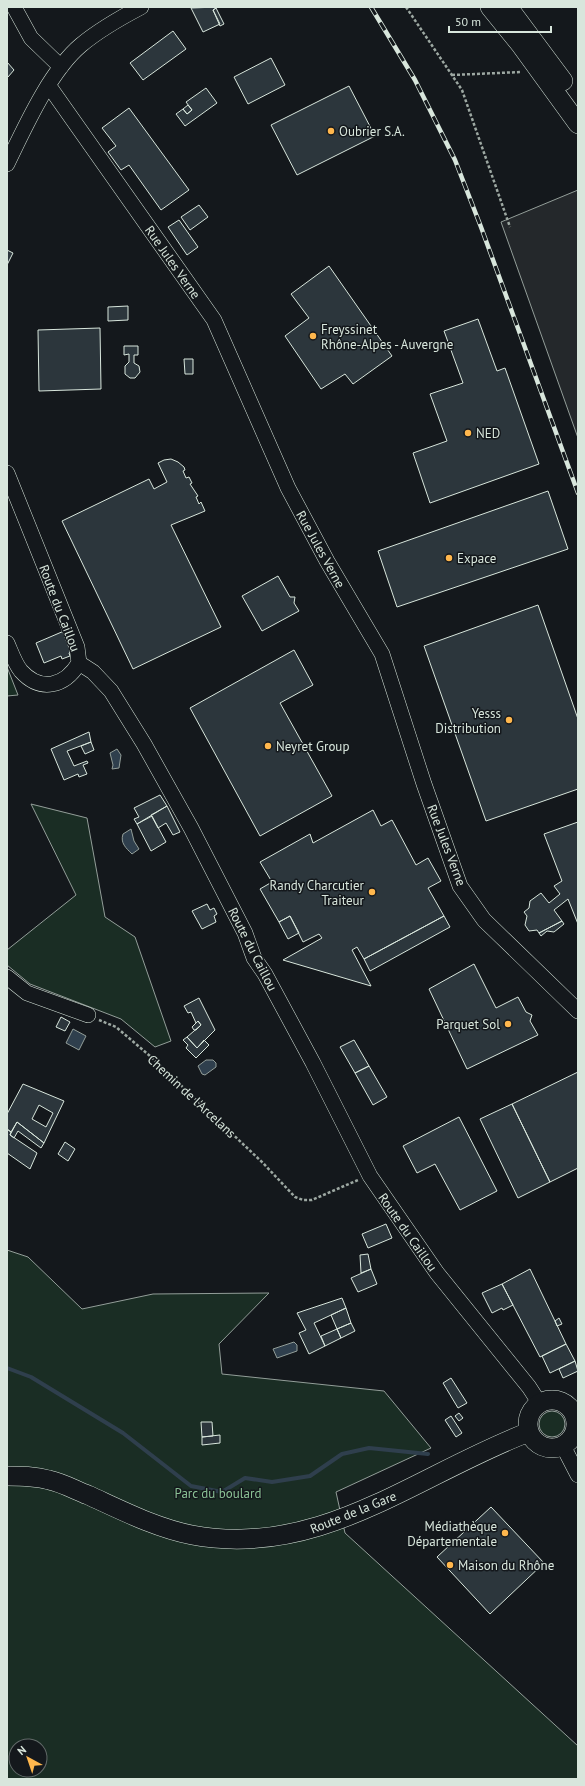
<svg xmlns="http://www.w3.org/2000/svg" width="585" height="1786" viewBox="0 0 585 1786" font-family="'PT Sans',sans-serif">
<rect width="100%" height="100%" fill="#14181c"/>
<path fill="#1a2d24" stroke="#939e99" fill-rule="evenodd" d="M7 667 18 695 7 696Z
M31 804 87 818 105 917 135 937 171 1041 155 1047 121 1019 30 984 7 965V950L76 895Z
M7 1250 28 1257 82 1309 153 1294 269 1293 219 1344 222 1374 384 1391 431 1448 336 1492 345 1533 578 1746V1779H7ZM16 1746H40V1770H16Z
M539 1424a13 13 0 1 1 26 0a13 13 0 1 1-26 0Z"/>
<path fill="#24282b" stroke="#939e99" d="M578 190V438L501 222Z"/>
<path fill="#2f3f4d" stroke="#939e99" d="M117 749 121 755 119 768 112 769 113 765 110 753Z
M131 829 134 841 139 849 132 854C126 848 120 843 123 834Z
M73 1029 86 1036 79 1050 66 1043Z
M206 1060H213L216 1063V1067L205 1075 202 1074 198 1066Z
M294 1342 297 1345V1351L277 1358 273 1349Z"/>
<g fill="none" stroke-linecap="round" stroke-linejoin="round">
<path stroke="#2f3f4d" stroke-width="4" d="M7 1368 31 1377 123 1433 191 1486 222 1492 245 1478 272 1482 310 1476 342 1454 369 1448 428 1454"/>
</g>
<path fill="#2c363c" stroke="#d8e6dc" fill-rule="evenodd" d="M218 7 213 10 220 24 203 32 191 8Z
M216 8 224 24 220 26 213 10Z
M173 31 186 49 143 80 130 63Z
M271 58 285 85 248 104 234 77Z
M7 62 14 70 8 77 7 76Z
M349 86 375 136 297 175 271 125Z
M206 88 217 103 185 126 176 114 183 109 187 114 192 110 186 102Z
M188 105 192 110 187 114 183 109Z
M129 108 189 190 161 210 129 165 121 170 108 152 116 146 102 128Z
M199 205 208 217 190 230 181 217Z
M179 220 198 247 187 255 168 227Z
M7 250 13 253 7 265Z
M329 266 392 356 353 384 345 374 321 389 285 336 309 318 291 294Z
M128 306V320L108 321V307Z
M478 319 497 371 505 368 539 464 430 503 413 453 447 441 430 394 463 383 444 331Z
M100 328 101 389 39 391 38 330Z
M124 346H138V355H134V363L139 366 140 372 135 378H130L125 374V366L129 362V354L124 355Z
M184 359H193V374H185Z
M171 459 178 462 184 467 185 470 183 471 186 478 189 477 192 483 190 484 198 496 196 497 199 504 201 502 205 511 171 525 221 627 133 669 62 521 149 479 154 489 167 482 158 463 164 460Z
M548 491 568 549 397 607 378 551Z
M278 576 290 597H295L294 603 299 611 262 631 242 596Z
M538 605 578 719V789L486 821 424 646Z
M64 631 71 652 69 653 70 656 62 659 61 656 44 663 36 643Z
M294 650 313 685 280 703 332 796 260 836 190 708Z
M89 732 91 742 67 751 74 766 87 761 88 763 83 765 87 774 79 777 78 774 64 780 51 749Z
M91 742 94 750 85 754 81 746Z
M160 795 167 806 137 824 134 819 139 817 134 808Z
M167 806 180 832 173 835 166 823 158 828 151 815Z
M373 810 381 826 392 820 416 865 428 858 441 881 428 888 444 916 364 959 357 947 352 950 371 986 283 960 322 938 319 934 303 942 290 916 279 922 260 889 272 882 260 862 310 834 313 843Z
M152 816 166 842 151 851 137 824Z
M578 822V924L568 899 554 910 562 921 539 933 537 930 529 931 525 925 527 916 524 912 529 908 530 901 541 893 549 903 560 894 554 886 562 881 544 834Z
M207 904 210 910 214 908 217 914 214 916 216 922 202 929 192 911Z
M290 916 299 933 288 939 279 922Z
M444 916 450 927 370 971 364 959Z
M562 921 564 924 554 932 547 931 541 936 539 933Z
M474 964 496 1008 518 997 526 1012 532 1015 530 1021 538 1035 467 1069 429 989Z
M199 998 215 1030 197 1048 187 1037 201 1025 198 1021 196 1023 191 1012 188 1013 184 1006Z
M61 1017 70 1022 65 1031 56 1027Z
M198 1021 201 1025 196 1030H194L192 1027Z
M187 1037 197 1048 204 1040 209 1045 196 1058 186 1048 188 1045 183 1040Z
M354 1040 369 1066 355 1073 340 1047Z
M369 1066 387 1097 373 1105 355 1073Z
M578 1072V1168L550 1182 512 1104Z
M23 1084 64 1101 44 1143 17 1122 11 1132 7 1129V1114ZM39 1105 53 1113 46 1127 32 1119Z
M512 1104 550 1182 518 1198 480 1119Z
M459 1117 497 1191 460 1210 435 1164 417 1173 403 1146Z
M17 1122 44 1143 41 1148 18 1131 14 1138 10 1135Z
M7 1129 11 1132 10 1135 37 1153 30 1169 7 1153Z
M65 1142 75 1149 68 1161 58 1154Z
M386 1224 392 1238 368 1248 362 1234Z
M368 1254 371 1269 361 1273 360 1255Z
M371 1269 377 1284 358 1292 351 1278Z
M530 1269 566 1344 540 1357 502 1284Z
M502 1284 513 1305 503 1310 502 1308 492 1313 482 1293Z
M342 1298 346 1308 314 1323 325 1346 309 1354 299 1333 306 1330 297 1313Z
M346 1308 351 1323 337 1329 331 1315Z
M559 1318 562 1324 557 1326 555 1321Z
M351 1323 355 1331 341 1338 337 1329Z
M337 1329 341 1338 325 1346 321 1336Z
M566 1344 575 1361 550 1373 542 1356Z
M575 1361 578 1371 563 1378 559 1369Z
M451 1378 467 1403 458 1408 443 1383Z
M459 1413 463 1418 459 1421 455 1416Z
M451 1416 462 1433 456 1437 445 1420Z
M201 1422H212L213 1436 202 1437Z
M220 1435V1443L202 1445V1437Z
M491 1507 544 1563 490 1614 437 1557Z
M461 1527a4 4 0 1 1 8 0a4 4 0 1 1-8 0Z"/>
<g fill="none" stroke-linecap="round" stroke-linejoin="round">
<g stroke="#d8e6dc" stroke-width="16">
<path id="minor" d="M14 7 31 38 61 67
M49 86 214 320 288 488 327 561 382 654 424 784 460 886 484 920 578 1011
M7 164C25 127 50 71 81 45 99 30 120 18 141 7
M7 473 77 647 79 663 93 672 111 691 144 744 191 828 245 933 254 958 265 974 313 1063 370 1176 437 1273 529 1387 540 1404
M7 643C11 652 15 664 21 671 41 693 65 686 79 663
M7 977 27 993 88 1015
M563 1446 578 1475"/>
</g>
<g stroke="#d8e6dc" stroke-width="20">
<path id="major" d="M490 7 520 44 578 124
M508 7 563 81
M528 1424a24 24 0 1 1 48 0a24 24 0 1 1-48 0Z
M7 1476C21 1476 35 1476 49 1480 63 1483 75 1490 88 1495 121 1510 156 1528 192 1535 320 1559 416 1475 529 1432"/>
</g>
<path stroke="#9da8a2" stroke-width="2.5" stroke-dasharray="3 2" stroke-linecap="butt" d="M406 7 462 90 510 227
M452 75 521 72
M99 1020 116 1027 150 1056 263 1163 295 1197 303 1200H312L358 1180"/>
<use href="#minor" stroke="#14181c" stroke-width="15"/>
<use href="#major" stroke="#14181c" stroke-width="19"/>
<g stroke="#d8e6dc" stroke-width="4.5">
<path id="rail" d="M371 7 415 80 455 160 481 227 578 493"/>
</g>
<use href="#rail" stroke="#14181c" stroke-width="3" stroke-dasharray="9" stroke-linecap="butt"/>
</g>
<g fill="#ffb74d" stroke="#14181c" stroke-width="1.5">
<circle cx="331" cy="131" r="4"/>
<circle cx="313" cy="336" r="4"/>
<circle cx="468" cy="433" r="4"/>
<circle cx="449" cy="558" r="4"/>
<circle cx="509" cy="720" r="4"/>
<circle cx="268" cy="746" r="4"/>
<circle cx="372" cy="892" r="4"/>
<circle cx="508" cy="1024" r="4"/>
<circle cx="505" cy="1533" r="4"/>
<circle cx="450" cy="1565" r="4"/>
</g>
<g text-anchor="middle" stroke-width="3" stroke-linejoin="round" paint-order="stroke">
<g font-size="13" fill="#d8e6dc" stroke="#14181c" text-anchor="start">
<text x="339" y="136">Oubrier S.A.</text>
<text x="321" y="334">Freyssinet<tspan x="321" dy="15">Rhône-Alpes - Auvergne</tspan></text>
<text x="476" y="438">NED</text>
<text x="457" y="563">Expace</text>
<text x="501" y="718" text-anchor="end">Yesss<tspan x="501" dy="15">Distribution</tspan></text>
<text x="276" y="751">Neyret Group</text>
<text x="364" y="890" text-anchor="end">Randy Charcutier<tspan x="364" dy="15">Traiteur</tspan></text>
<text x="500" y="1029" text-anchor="end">Parquet Sol</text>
<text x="497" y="1531" text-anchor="end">Médiathèque<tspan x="497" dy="15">Départementale</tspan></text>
<text x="458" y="1570">Maison du Rhône</text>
</g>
<g font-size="13" fill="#d8e6dc" stroke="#14181c">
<text transform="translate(173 262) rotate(55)" y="5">Rue Jules Verne</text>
<text transform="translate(321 549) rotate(61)" y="5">Rue Jules Verne</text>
<text transform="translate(60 608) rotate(69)" y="5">Route du Caillou</text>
<text transform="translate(447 845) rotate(69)" y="5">Rue Jules Verne</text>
<text transform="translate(253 949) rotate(63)" y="5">Route du Caillou</text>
<text transform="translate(192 1096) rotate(43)" y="5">Chemin de l'Arcelans</text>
<text transform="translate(408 1232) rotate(55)" y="5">Route du Caillou</text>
<text transform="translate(353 1512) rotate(-22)" y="5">Route de la Gare</text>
</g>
<g font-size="13" fill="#8ac095" stroke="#14181c">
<text x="218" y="1498">Parc du boulard</text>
</g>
</g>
<rect width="585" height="1786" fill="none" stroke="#d8e6dc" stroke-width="16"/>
<g transform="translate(28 1758) rotate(320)"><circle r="19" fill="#14181c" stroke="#626a69"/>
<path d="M0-3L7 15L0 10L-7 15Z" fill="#ffb74d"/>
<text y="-6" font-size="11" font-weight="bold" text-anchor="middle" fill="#d8e6dc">N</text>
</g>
<path d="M449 26v6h102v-6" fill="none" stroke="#d8e6dc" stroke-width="2"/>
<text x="455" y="26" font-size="12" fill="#d8e6dc" stroke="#14181c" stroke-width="3" paint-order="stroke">50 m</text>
</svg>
